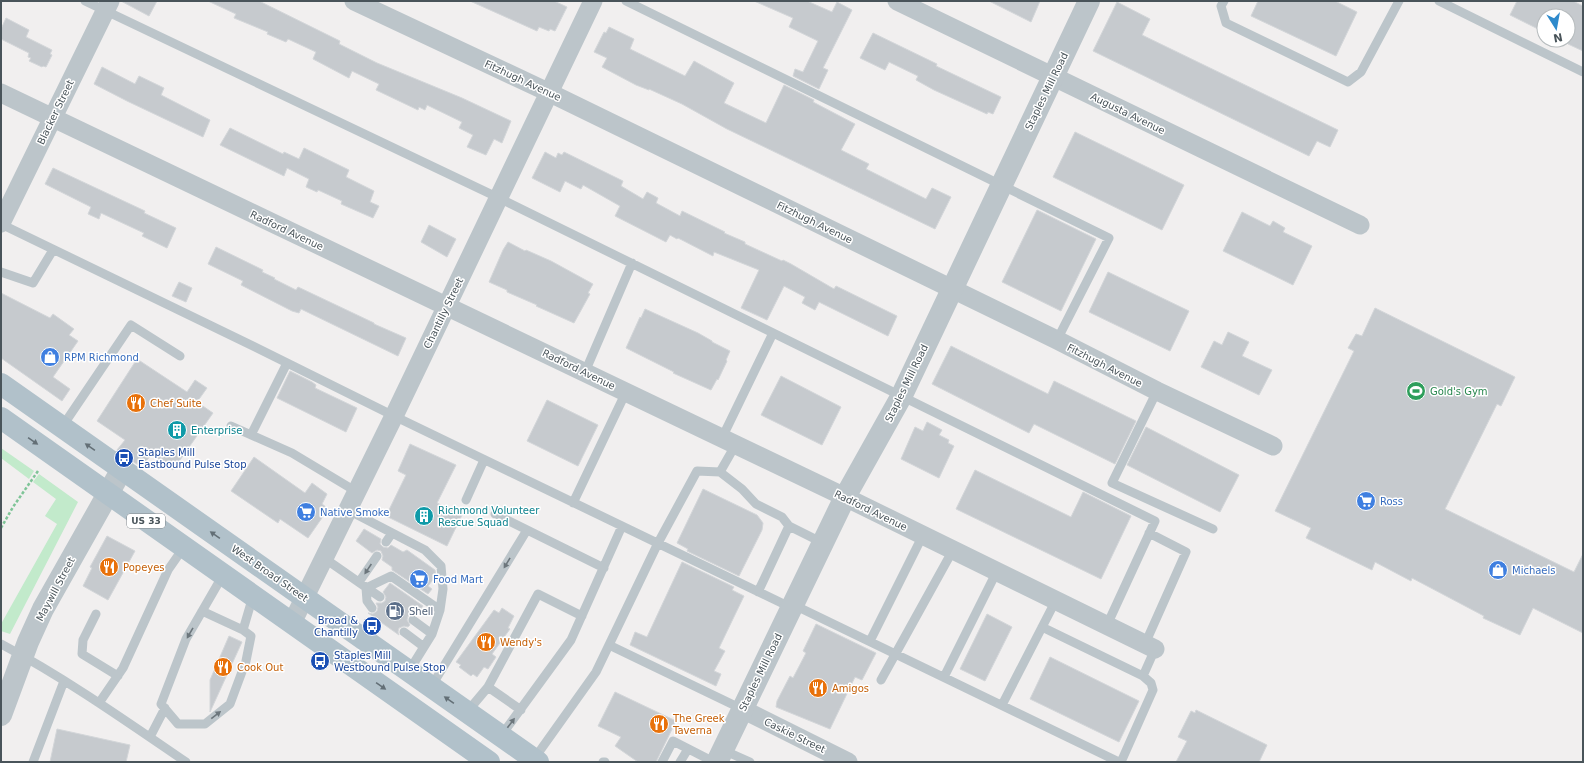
<svg xmlns="http://www.w3.org/2000/svg" width="1584" height="763" viewBox="0 0 1584 763" font-family="'DejaVu Sans',sans-serif">
<rect width="100%" height="100%" fill="#f1efef"/>
<path fill="#c2eacb" d="M1 448 34 471 29 479 1 458Z
M39 474 78 502 10 634 1 631V624L57 524 45 516 56 499 33 482Z"/>
<path fill="#c6cace" stroke="#d3d6d9" d="M121 1H157L149 16Z
M208 1H259L340 41 339 44 377 63 462 98 511 121 502 143 494 139 486 155 467 147 473 135 459 128 462 122 427 105 425 110 419 107 418 110 376 90 379 84 352 71 349 78 313 59 316 52 288 39 286 42 267 34 268 32 234 18 236 14Z
M470 1H554L567 7 555 31 550 29 549 31 539 27 537 31Z
M754 1H807L832 12 837 2 852 10 823 68 828 70 819 89 793 76 795 69 803 72 818 41 789 27 793 18Z
M989 1H1040L1031 22Z
M1258 1H1335L1357 12 1336 56 1251 16Z
M1517 1H1573L1583 6V51L1568 44V16H1544V32L1510 15Z
M1117 2 1150 19 1142 35 1338 130 1330 147 1317 141 1309 156 1093 51Z
M6 18 29 30 26 37 52 50 50 54 52 55 46 67 43 66 42 67 29 61 31 58 28 57 29 53 1 39V29Z
M609 27 634 39 630 49 685 76 694 61 734 83 724 103 766 123 784 85 814 100 813 102 855 124 841 150 869 164 866 169 926 199 932 188 951 197 935 229 727 129 682 104 649 89V90L636 85 602 67 607 58 594 52 604 32 606 33Z
M873 33 937 64 936 66 1001 97 993 114 988 112 987 114 934 90 916 80 918 76 889 62 885 70 860 58Z
M102 67 135 84 139 76 164 88 161 95 210 120 203 137 127 101 94 84Z
M230 128 283 154 284 152 299 159 304 148 349 170 346 177 374 191 370 202 379 206 373 218 341 204 342 201 318 190 317 192 306 187 309 179 287 168 284 176 220 145Z
M1075 132 1184 185 1162 230 1053 177Z
M545 152 556 158 558 153 562 155 564 152 623 181 621 186 643 199 647 192 658 198 656 203 680 216 682 211 725 232 724 233 745 242V244L782 261 783 260 791 264 834 289 836 286 897 316 888 336 819 302 815 310 802 303 805 297 784 286 767 320 741 308 759 270 714 252 713 256 678 238 677 239 670 235 666 242 615 216 620 206 583 185 581 189 565 181 560 192 532 178Z
M53 168 145 211 144 213 176 228 167 248 142 236 144 233 101 213 99 219 88 214 91 207 45 184Z
M1037 210 1096 239 1061 311 1002 282Z
M1242 212 1270 226 1273 221 1285 228 1283 232 1312 246 1293 285 1223 251Z
M429 225 456 239 447 257 421 242Z
M508 242 525 251 526 250 551 261 593 284 588 293 590 294 574 323 536 306 537 305 507 292V290L489 282 503 250Z
M216 247 263 270 262 272 275 278 274 279 296 290 298 287 374 323V324L406 338 398 356 301 309 299 313 292 311 241 285 243 281 208 264Z
M1108 272 1189 311 1170 351 1089 312Z
M179 282 192 288 186 302 172 296Z
M1 293 50 318 53 314 74 329 69 335 78 341 53 377 70 389 62 401 1 358Z
M1375 308 1515 377 1501 406 1497 404 1445 509 1574 572 1583 554V633L1533 608 1520 635 1483 618 1484 616 1412 578 1411 581 1375 562 1372 570 1306 538 1311 528 1275 511 1354 351 1348 348 1356 334 1362 336Z
M645 309 698 333 712 341V342L730 351 726 360 727 361 718 380 717 379 711 390 673 373 674 372 626 348 640 317 641 318Z
M1228 332 1249 342 1242 356 1272 370 1259 395 1201 367 1214 341 1222 345Z
M951 346 1048 394 1054 381 1136 421 1115 464 1034 424 1029 433 932 384Z
M137 359 187 392 195 380 207 388 197 402 213 413 173 470 152 454 141 467 117 450 125 440 97 421Z
M290 371 312 382 316 385 315 388 357 408 346 432 277 398Z
M781 376 841 407 822 445 761 415Z
M547 400 598 425 578 466 527 441Z
M927 422 942 430 939 435 949 440 948 443 954 446 939 478 901 459 915 427 923 431Z
M1146 427 1239 475 1220 512 1127 465Z
M410 444 456 465 437 503 462 515 447 546 386 516 406 475 398 471Z
M254 457 305 493 312 483 327 494 322 504 326 507 322 514 324 515 308 538 280 519 278 523 231 491Z
M975 470 1071 517 1083 492 1131 516 1101 579 956 509Z
M703 489 757 515 763 523 762 530 739 576 687 551 688 549 677 543Z
M364 529 381 539 380 544 383 547 388 548 391 545 403 552 407 550 435 570 436 576 428 586 432 589 428 594 392 570V567L382 560 383 556 381 551 377 550 372 553 356 541Z
M107 536 135 551 108 600 83 586 92 568 90 567Z
M682 562 734 587 732 590 744 596 719 648 725 651 714 671 721 674 716 686 630 645 635 632 647 637Z
M390 583 423 606 416 615 413 614 408 616 407 620 410 625 408 627 404 626 399 628 398 632 399 635 368 613 373 614 377 611 378 607 376 603H382L385 601 386 597 383 592Z
M502 608 514 616 508 628 510 629 492 654 496 657 488 669 484 667 477 677 473 674 471 676 459 667 461 665 456 662 494 610 499 613Z
M987 614 1012 627 985 681 960 669Z
M816 624 876 653 862 680 855 677 830 729 776 707 777 701 790 676 793 678 806 653 803 651Z
M229 636 242 642 210 712V680Z
M1050 657 1139 701 1119 742 1030 699Z
M615 692 676 721 656 762H638L615 746 621 737 598 726Z
M1196 710 1267 745 1259 762H1176L1187 741 1178 737 1191 711 1195 713Z
M57 729 130 745 126 762H50Z"/>
<g fill="none" stroke-linecap="round" stroke-linejoin="round">
<path stroke="#7ec497" stroke-width="2.5" stroke-dasharray="3 2" stroke-linecap="butt" d="M1 528 13 507 38 471"/>
<path stroke="#bcc5ca" stroke-width="9" d="M85 1 499 198 1155 521 1107 625
M626 1 1109 238 1057 340
M1224 1 1221 6 1226 23 1348 82 1361 72 1399 1
M1439 1 1583 72
M1 224 255 347 394 416 792 608
M1 272 33 283 53 250
M585 372 632 263
M1157 391 1112 483 1213 529
M231 426 292 453 357 492
M62 427 131 325 180 356
M251 435 287 363
M722 438 773 333
M720 472 742 489 756 504 782 517 789 526 758 592
M466 500 484 460
M573 503 626 392
M348 510 425 550 441 566 443 589 440 610 432 634
M495 514 604 568
M789 526 823 543
M386 542 392 533
M324 558 380 597
M223 575 186 639 161 704 178 724H205L230 704 246 661 251 636 243 630 253 596
M359 582 377 556
M794 605 1119 762
M372 608 367 601 366 588 391 576 440 610
M202 611 243 630
M96 614 83 640 82 654 118 676
M1042 627 1143 676
M404 632 424 647
M870 641 923 535
M1 644C65 678 126 721 186 762
M1145 644 1186 552 1149 533
M609 645 742 709
M409 671 432 634 413 620
M944 677 997 571
M881 680 953 550
M431 687 527 530
M488 687 521 710
M99 703 123 668 168 570 184 547
M1002 705 1056 600
M467 712 488 687 538 594 582 616
M501 736 571 640 622 526
M150 737 165 708
M723 750 750 762
M534 759 596 672 658 543 697 471 720 472 736 444
M33 762 64 681
M603 762H605
M662 762 673 741 714 762
M680 762 688 749
M1121 762 1153 690 1151 683 1143 676 1155 649"/>
<path stroke="#bcc5ca" stroke-width="19" d="M354 1 550 93 1057 340 1157 391 1273 446
M897 1 1360 225
M1 93 845 497 1155 649
M1 223 110 1
M292 623 394 416 593 1
M742 709 848 762"/>
<path stroke="#bcc5ca" stroke-width="22" d="M1 715 28 642 43 609 122 469
M717 762 845 497 901 397 1089 1"/>
<path stroke="#b1c1ca" stroke-width="22" d="M1 384 538 762
M1 418 489 762"/>
</g>
<defs><path id="oneway-solid" d="M-6-.8H1V-3.2L6.5 0L1 3.2V.8H-6Z"/></defs>
<g fill="#636f76">
<use href="#oneway-solid" transform="translate(33 441) rotate(35)"/>
<use href="#oneway-solid" transform="translate(90 447) rotate(-145)"/>
<use href="#oneway-solid" transform="translate(215 535) rotate(-145)"/>
<use href="#oneway-solid" transform="translate(381 686) rotate(35)"/>
<use href="#oneway-solid" transform="translate(449 700) rotate(-145)"/>
</g>
<g fill="#6c767c">
<use href="#oneway-solid" transform="translate(507 563) rotate(121)"/>
<use href="#oneway-solid" transform="translate(368 569) rotate(124)"/>
<use href="#oneway-solid" transform="translate(190 633) rotate(120)"/>
<use href="#oneway-solid" transform="translate(216 715) rotate(-38)"/>
<use href="#oneway-solid" transform="translate(511 723) rotate(-53)"/>
</g>
<defs>
<g id="shop-disc" transform="scale(1)"><circle r="9.5" fill="#3f7fe0" stroke="#fff"/><path d="M-5-2.5h2.3a2.7 3.5 0 0 1 5.4 0H5L5.5 6h-11ZM-1.5-2.5h3a1.5 2.3 0 0 0-3 0Z" fill="#fff"/></g>
<g id="stadium-disc" transform="scale(1)"><circle r="9.5" fill="#2e9e5b" stroke="#fff"/><path d="M0-5a6.5 5 0 1 0 0 10a6.5 5 0 1 0 0-10ZM-3.5-1.8h7v3.6h-7Z" fill="#fff"/></g>
<g id="restaurant-disc" transform="scale(1)"><circle r="9.5" fill="#e8710a" stroke="#fff"/><path d="M-5-6h1v4h1v-4h1v4h1v-4h1v5L-1.5 .5V6h-2V.5L-5-1ZM5-6V6H3V1.5H1.5Q1.5-4 5-6Z" fill="#fff"/></g>
<g id="building-disc" transform="scale(1)"><circle r="9.5" fill="#0f9aa8" stroke="#fff"/><path d="M-4-6H4V6H1V3H-1V6H-4ZM-2.5-4.3h1.7v1.8h-1.7ZM.8-4.3h1.7v1.8H.8ZM-2.5-1h1.7V.8h-1.7ZM.8-1h1.7V.8H.8Z" fill="#fff"/></g>
<g id="bus-disc" transform="scale(1)"><circle r="9.5" fill="#1a4fb4" stroke="#fff"/><path d="M-5-6H5V4H4V6H2V4H-2V6H-4V4H-5ZM-3.5-4V0h7V-4ZM-3.5 1.2v1.5H-2V1.2ZM2 1.2v1.5H3.5V1.2Z" fill="#fff"/></g>
<g id="supermarket-disc" transform="scale(1)"><circle r="9.5" fill="#3f7fe0" stroke="#fff"/><path d="M-6-5.5h2.5l.6 2H6L4.5 2H-2.5L-4.4-4H-6ZM-1.5 3.2a1.3 1.3 0 1 0 .1 0ZM3 3.2a1.3 1.3 0 1 0 .1 0Z" fill="#fff"/></g>
<g id="fuel-disc" transform="scale(1)"><circle r="9.5" fill="#5c6f8a" stroke="#fff"/><path d="M-5.5-6h7V0h2V4h1.3V-2.5L3-4.5l.8-.8L6-3V5H2.5V1h-1V6h-7ZM-4.2-4.7v3.2H.2V-4.7Z" fill="#fff"/></g>
</defs>
<g fill-rule="evenodd">
<use href="#shop-disc" x="50" y="357"/>
<use href="#stadium-disc" x="1416" y="391"/>
<use href="#restaurant-disc" x="136" y="403"/>
<use href="#building-disc" x="177" y="430"/>
<use href="#bus-disc" x="124" y="458"/>
<use href="#supermarket-disc" x="1366" y="501"/>
<use href="#supermarket-disc" x="306" y="512"/>
<use href="#building-disc" x="424" y="516"/>
<use href="#restaurant-disc" x="109" y="567"/>
<use href="#shop-disc" x="1498" y="570"/>
<use href="#supermarket-disc" x="419" y="579"/>
<use href="#fuel-disc" x="395" y="611"/>
<use href="#bus-disc" x="372" y="626"/>
<use href="#restaurant-disc" x="486" y="642"/>
<use href="#bus-disc" x="320" y="661"/>
<use href="#restaurant-disc" x="223" y="667"/>
<use href="#restaurant-disc" x="818" y="688"/>
<use href="#restaurant-disc" x="659" y="724"/>
</g>
<g text-anchor="middle" stroke-width="3" stroke-linejoin="round" paint-order="stroke">
<rect fill="#fff" stroke="#80878c" stroke-width="1" x="127" y="514" width="38" height="14" rx="3"/>
<g font-size="9" font-weight="bold" fill="#49545a">
<text x="146" y="524">US 33</text>
</g>
<g font-size="10" fill="#49545a" stroke="#fff">
<text transform="translate(523 80) rotate(25)" y="4">Fitzhugh Avenue</text>
<text transform="translate(1046 91) rotate(-64)" y="4">Staples Mill Road</text>
<text transform="translate(55 112) rotate(-64)" y="4">Blacker Street</text>
<text transform="translate(1128 113) rotate(26)" y="4">Augusta Avenue</text>
<text transform="translate(815 222) rotate(26)" y="4">Fitzhugh Avenue</text>
<text transform="translate(287 230) rotate(25)" y="4">Radford Avenue</text>
<text transform="translate(443 313) rotate(-64)" y="4">Chantilly Street</text>
<text transform="translate(1105 365) rotate(27)" y="4">Fitzhugh Avenue</text>
<text transform="translate(579 369) rotate(26)" y="4">Radford Avenue</text>
<text transform="translate(906 383) rotate(-64)" y="4">Staples Mill Road</text>
<text transform="translate(871 510) rotate(26)" y="4">Radford Avenue</text>
<text transform="translate(270 573) rotate(35)" y="4">West Broad Street</text>
<text transform="translate(55 589) rotate(-62)" y="4">Maywill Street</text>
<text transform="translate(760 672) rotate(-64)" y="4">Staples Mill Road</text>
<text transform="translate(795 735) rotate(26)" y="4">Caskie Street</text>
</g>
<g font-size="10" fill="#366cbe" stroke="#fff" text-anchor="start">
<text x="64" y="361">RPM Richmond</text>
<text x="1380" y="505">Ross</text>
<text x="320" y="516">Native Smoke</text>
<text x="1512" y="574">Michaels</text>
<text x="433" y="583">Food Mart</text>
</g>
<g font-size="10" fill="#27864d" stroke="#fff" text-anchor="start">
<text x="1430" y="395">Gold's Gym</text>
</g>
<g font-size="10" fill="#c56008" stroke="#fff" text-anchor="start">
<text x="150" y="407">Chef Suite</text>
<text x="123" y="571">Popeyes</text>
<text x="500" y="646">Wendy's</text>
<text x="237" y="671">Cook Out</text>
<text x="832" y="692">Amigos</text>
<text x="673" y="722">The Greek<tspan x="673" dy="12">Taverna</tspan></text>
</g>
<g font-size="10" fill="#0d838f" stroke="#fff" text-anchor="start">
<text x="191" y="434">Enterprise</text>
<text x="438" y="514">Richmond Volunteer<tspan x="438" dy="12">Rescue Squad</tspan></text>
</g>
<g font-size="10" fill="#164399" stroke="#fff" text-anchor="start">
<text x="138" y="456">Staples Mill<tspan x="138" dy="12">Eastbound Pulse Stop</tspan></text>
<text x="358" y="624" text-anchor="end">Broad &amp;<tspan x="358" dy="12">Chantilly</tspan></text>
<text x="334" y="659">Staples Mill<tspan x="334" dy="12">Westbound Pulse Stop</tspan></text>
</g>
<g font-size="10" fill="#4e5e75" stroke="#fff" text-anchor="start">
<text x="409" y="615">Shell</text>
</g>
</g>
<rect width="1584" height="763" fill="none" stroke="#49545a" stroke-width="4"/>
<g transform="translate(1556 28) rotate(169)"><circle r="19" fill="#ffffff" stroke="#b6bbbd"/>
<path d="M0-3L7 15L0 10L-7 15Z" fill="#2e8acc"/>
<text y="-6" font-size="11" font-weight="bold" text-anchor="middle" fill="#49545a">N</text>
</g>
</svg>
